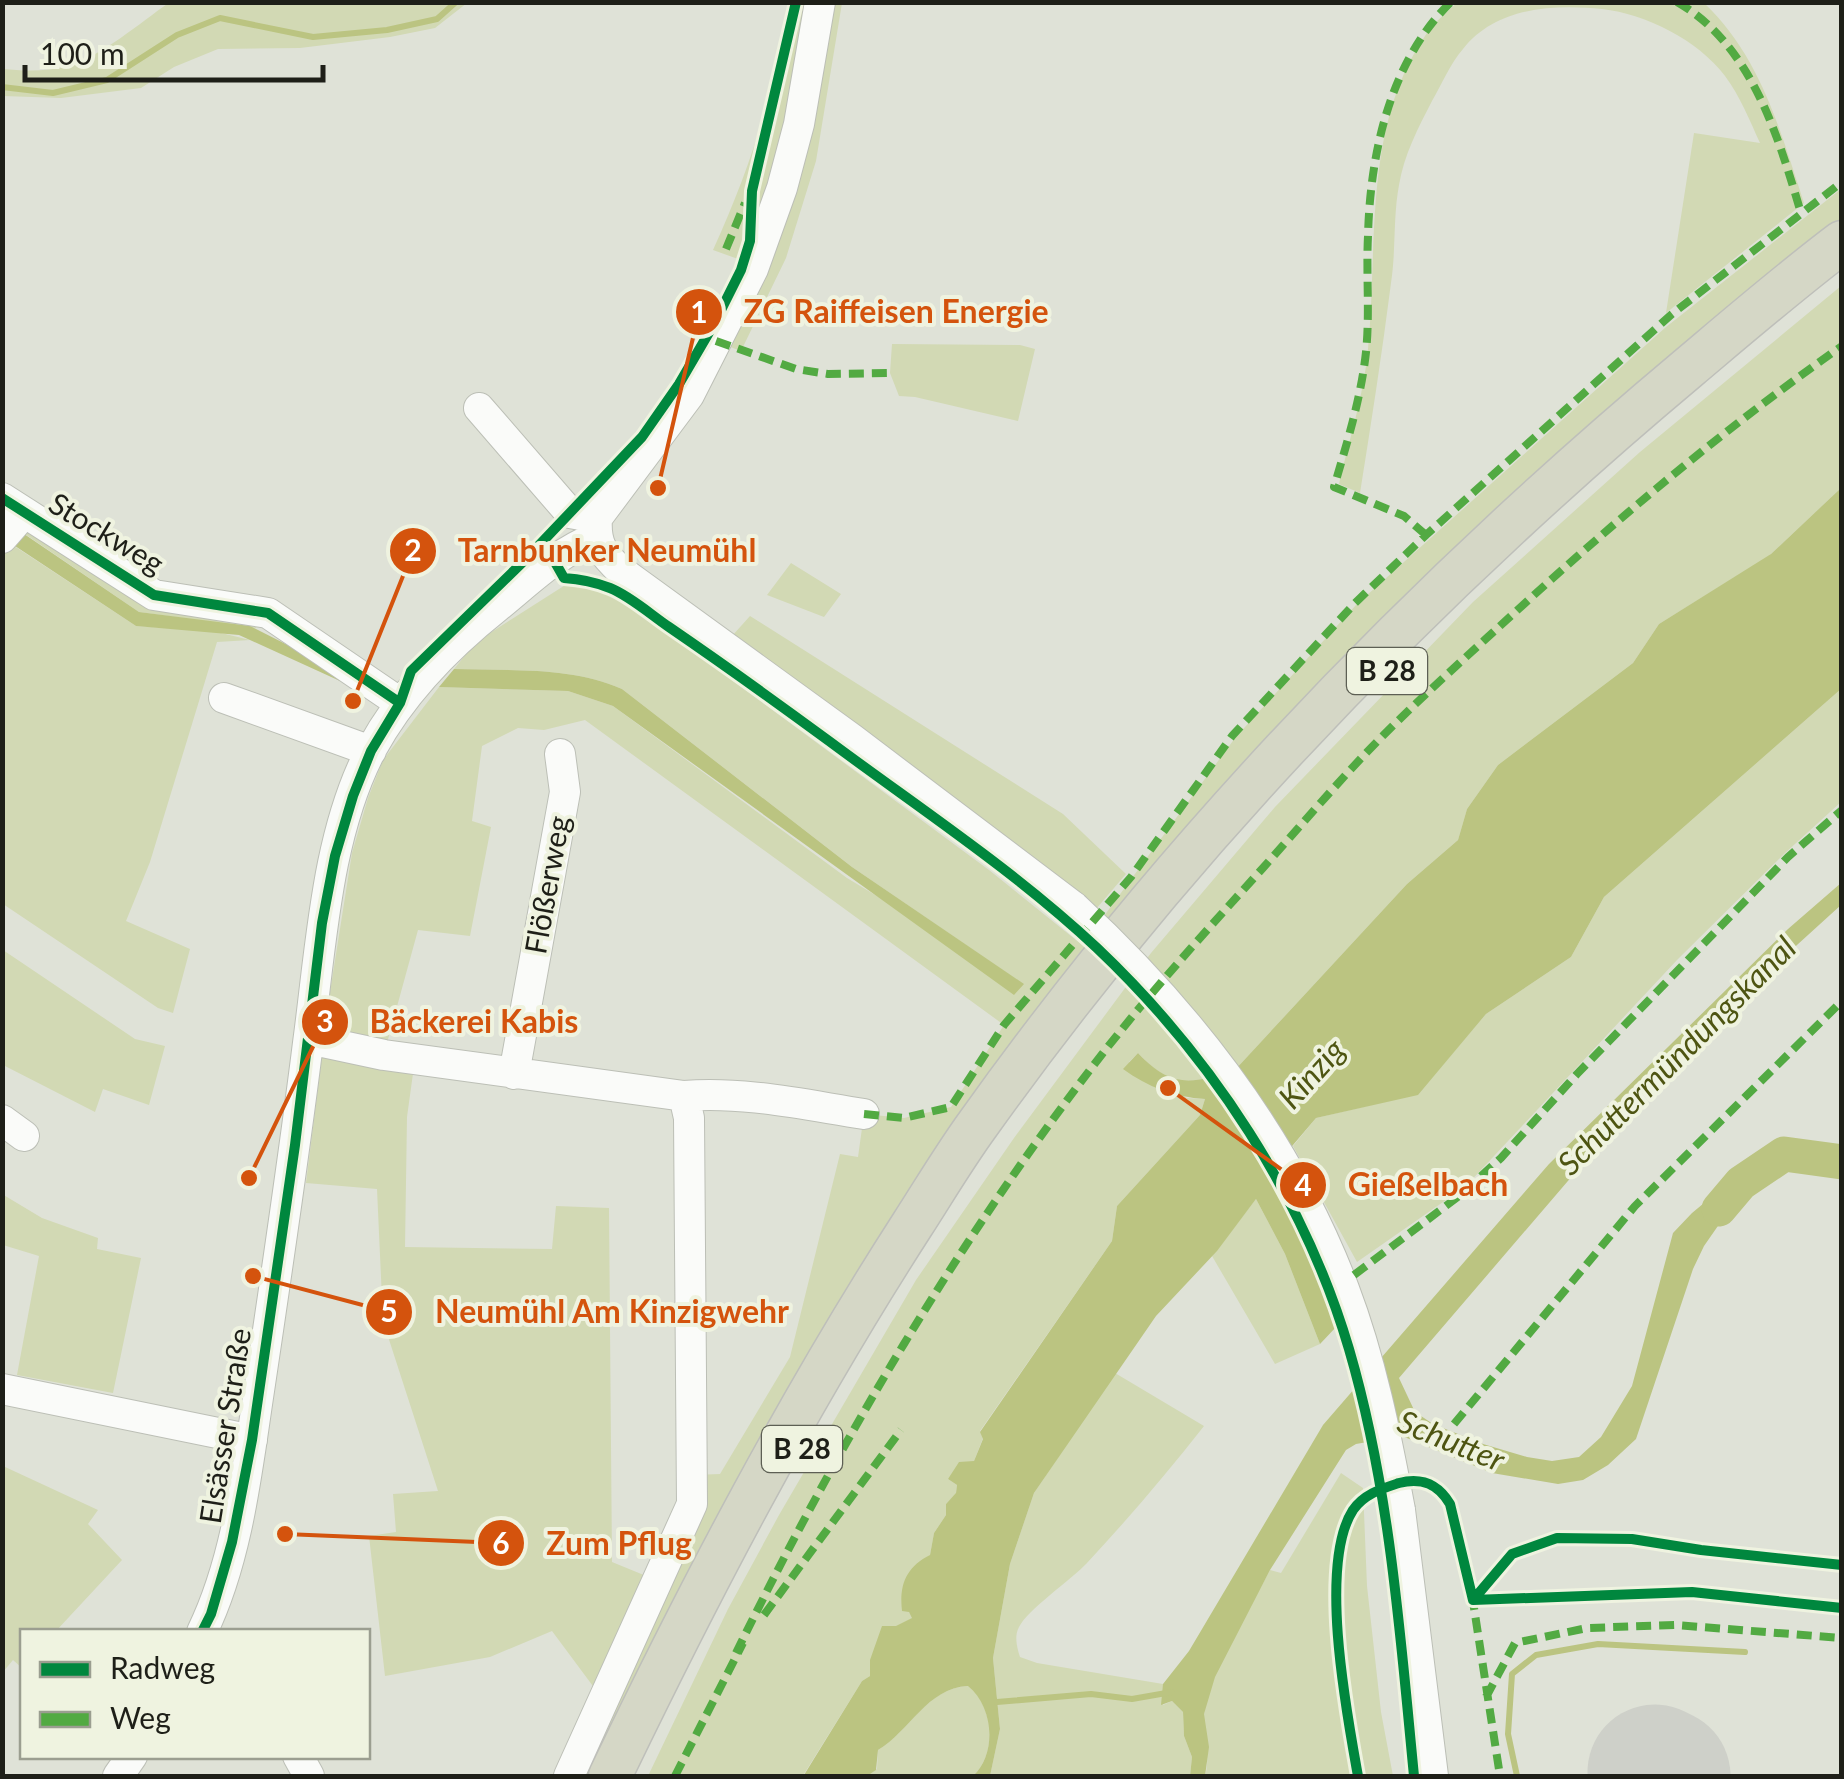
<svg xmlns="http://www.w3.org/2000/svg" width="1844" height="1779" viewBox="0 0 1844 1779" font-family="Lato,sans-serif">
<rect width="100%" height="100%" fill="#dfe2d7"/>
<path fill="#d2d9b4" fill-rule="evenodd" d="M170 2H467V3L435 28 390 37 300 48 218 49 174 67 141 88 61 98 3 96V69C23 71 47 72 67 66 104 55 138 24 170 2Z
M788 3H811C795 89 781 182 738 259L713 250C750 169 775 91 788 3Z
M835 3H842L816 161 786 258 741 351 725 345 810 124Z
M1457 3H1704C1761 57 1780 130 1804 203L1666 313 1694 133 1760 143C1750 121 1740 96 1725 76 1698 40 1646 14 1602 9 1554 4 1496 7 1463 49 1450 64 1442 84 1432 101 1418 128 1404 155 1399 185 1393 217 1396 251 1391 283 1382 354 1371 424 1360 493L1339 484C1349 439 1364 395 1368 349 1378 246 1363 126 1425 36 1433 23 1446 13 1457 3Z
M1841 189V221L1819 239 1113 924 1104 916 1235 738 1356 605 1666 327Z
M1841 286V488L1769 556 1659 624 1633 663 1498 765 1467 809 1458 840 1407 884 1234 1071C1191 1084 1171 1089 1138 1053L1129 1062 1187 1098 1205 1099 1200 1115 1117 1206 1112 1241 980 1431 983 1438 974 1461 948 1479 957 1485 956 1494 946 1504V1515L934 1533 930 1555 909 1612 913 1618C891 1629 870 1650 870 1676L862 1681 804 1774 807 1776H648L728 1609 779 1515 916 1280 1014 1138 1151 953 1275 807 1473 602 1640 452Z
M892 344 1020 345 1035 349 1018 421 915 397 899 396 890 373Z
M2 509 105 580 259 621 256 628 139 612 3 519Z
M2 538 136 626 213 631 250 640 217 642 150 862 126 921 190 949 173 1013 158 1008 3 904Z
M791 563 841 594 824 617 767 595Z
M570 582 618 596 629 604 989 870 1091 952 595 1776H576L607 1705 552 1631 490 1657 385 1676 369 1536 396 1532 393 1494 438 1491 383 1321 377 1189 306 1183 330 992 352 853 368 798 383 760 439 687 568 691 613 706 847 878 1023 984 852 867 622 689C570 666 510 671 454 669L476 642ZM585 720 1004 1025 951 1107 904 1118 864 1114 858 1157 840 1154 790 1357 720 1474 693 1475 656 1580 612 1562 609 1208 556 1206 552 1249 405 1247 407 1117 415 1059 384 1054 418 930 470 936 491 827 472 821 482 746 518 728 544 730Z
M750 616 1063 814 1126 874 1096 909 1042 863 732 636Z
M1841 689V802L1784 854 1677 960 1466 1186 1357 1262 1293 1146 1316 1118 1418 1094 1486 1014 1571 957 1604 897Z
M3 950 135 1039 165 1046 149 1105 103 1089 95 1112 3 1065Z
M2 1194 42 1218 98 1238 97 1249 141 1258 113 1393 17 1375 39 1256 3 1245Z
M1256 1199 1285 1254 1320 1344 1275 1364 1212 1256Z
M1115 1373 1204 1426C1167 1473 1128 1519 1087 1563 1071 1580 1027 1610 1019 1627 1014 1636 1017 1648 1020 1657L1037 1663 1163 1684V1705L1172 1701 1183 1712 1184 1736 1192 1757 1190 1776H990L1000 1729 993 1658 1010 1564 1034 1493Z
M3 1466 98 1510 88 1524 122 1560 56 1631 22 1632V1668L13 1660 3 1672Z
M1341 1473 1363 1488 1367 1586 1381 1712 1393 1776H1205C1211 1755 1203 1735 1204 1714 1207 1675 1251 1607 1270 1570L1281 1573Z
M969 1686C994 1707 997 1754 973 1776H867L877 1769 878 1750C910 1731 927 1687 969 1686Z"/>
<path fill="#bbc481" d="M1841 488V689L1604 897 1571 957 1486 1014 1418 1095 1316 1118 1270 1172 1312 1262 1337 1326 1320 1344 1285 1254 1256 1199 1217 1251 1156 1316 1034 1493 1010 1564 993 1658 1000 1729 990 1776H973C997 1754 994 1707 968 1686 927 1688 910 1731 878 1750L876 1770 867 1776 804 1775 862 1681 870 1676V1660L882 1626H896L912 1618 909 1612 902 1611C899 1585 906 1567 930 1555L934 1533 946 1515V1504L956 1493 957 1485 948 1479 959 1462 974 1461 983 1439 980 1432 1112 1241 1117 1206 1200 1115 1205 1099C1174 1097 1148 1087 1123 1069L1138 1053C1171 1088 1190 1084 1234 1071L1407 884 1458 840 1467 809 1498 765 1633 663 1659 624 1771 554Z
M2 519 139 612 250 626 341 672 340 681 239 635 136 626 3 538Z
M454 669C510 671 570 666 622 689L852 867 1024 984 1014 995 613 706 568 691 439 687Z
M1841 883V905L1733 1003 1639 1098 1399 1378 1415 1412 1433 1424 1483 1444 1527 1457 1552 1461 1579 1457 1601 1437 1632 1386 1673 1233 1692 1213 1744 1170 1751 1177 1754 1192 1720 1223 1704 1246 1693 1269 1636 1439 1608 1465 1583 1480 1558 1484 1492 1473 1402 1436 1356 1444 1346 1450 1270 1570 1215 1677 1204 1714 1209 1747 1205 1776H1190L1192 1757 1184 1736 1183 1712 1172 1701 1161 1705 1163 1684 1189 1651 1323 1425 1549 1164 1788 929Z"/>
<g fill="none" stroke-linecap="round" stroke-linejoin="round">
<path stroke="#bbc481" stroke-width="6" d="M2 87 53 93 107 80 177 35 220 18 313 37 387 30 437 19 456 2
M997 1702 1091 1694 1132 1699 1172 1692
M1517 1776 1508 1734 1512 1674 1536 1655 1598 1644 1745 1652"/>
<path stroke="#bbc481" stroke-width="35" d="M1719 1209 1741 1183 1784 1154 1842 1162"/>
<path stroke="#ced0c9" stroke-width="135" d="M1655 1772 1663 1776"/>
<g stroke="#bcbfb6" stroke-width="32">
<path id="minor" d="M820 2 799 124 782 188 753 269 689 395 597 518C595 545 603 554 622 572L852 739 1074 907
M479 408 570 513 597 518
M2 498 154 595 268 613 400 703
M2 538 24 513
M224 698 371 751
M309 1039 384 1055 684 1096 689 1118 692 1504 569 1776
M514 1074 565 792 560 754
M684 1096C744 1091 805 1105 864 1114
M2 1120 24 1136
M2 1389 252 1440
M1400 1510 1433 1776
M202 1632C236 1562 246 1479 257 1404 275 1284 293 1164 308 1043 321 948 326 834 372 748 402 693 448 646 497 607 528 582 558 552 595 538
M298 1756 309 1776
M118 1776 132 1756"/>
</g>
<g stroke="#bebfba" stroke-width="45">
<path id="highway" d="M610 1776C701 1587 798 1402 912 1225 934 1191 954 1157 978 1124 1180 841 1421 592 1687 369 1738 326 1789 282 1842 242"/>
</g>
<use href="#minor" stroke="#fafbf9" stroke-width="30"/>
<use href="#highway" stroke="#d5d7c6" stroke-width="42"/>
<g stroke="#bcbfb6" stroke-width="32" stroke-linecap="butt">
<path id="minor-bridge" d="M1074 907C1191 1015 1287 1139 1344 1289 1371 1360 1386 1435 1400 1510"/>
</g>
<use href="#minor-bridge" stroke="#fafbf9" stroke-width="30"/>
<path stroke="#52aa42" stroke-width="8" stroke-dasharray="15 8" stroke-linecap="butt" d="M1677 2C1752 45 1778 136 1801 213
M726 249 745 203
M716 341 796 369 828 374 890 373
M1426 535 1404 516 1334 487C1347 443 1361 398 1366 352 1370 313 1366 274 1368 236 1370 154 1390 61 1451 2
M864 1114 904 1118 951 1107 1004 1025 1131 877 1232 736 1355 603 1426 535 1672 314 1842 182
M1354 1275 1459 1196 1501 1158 1577 1074 1788 857 1842 810
M1454 1424 1635 1206 1842 1001
M1472 1595 1500 1776
M764 1615 901 1430
M736 1653C839 1443 959 1238 1103 1053 1153 989 1208 929 1262 869 1297 830 1331 790 1367 752 1413 704 1463 660 1512 615 1617 519 1725 428 1842 346
M1486 1697 1515 1643 1587 1628 1676 1625 1842 1638
M675 1776 743 1643"/>
<g stroke="#eff3e0" stroke-width="16">
<path id="cycleway" d="M2 498 154 595 268 613 400 703
M543 541 564 578C580 579 595 582 610 588 630 596 650 614 669 627 723 664 776 702 829 741 919 808 1015 871 1097 948 1212 1057 1304 1197 1349 1349 1390 1489 1400 1633 1414 1776
M1473 1600 1512 1554 1557 1538 1632 1539 1701 1550 1842 1565
M1473 1600 1692 1592 1842 1608
M202 1632 211 1614 232 1542 252 1440 295 1145 322 923 335 856 353 796 371 751 400 703 411 671 525 560 642 437 679 384 714 324 741 270 750 241 752 191 796 2
M1358 1776C1347 1715 1318 1564 1353 1510 1364 1494 1381 1489 1399 1483 1422 1477 1438 1484 1450 1504L1473 1600"/>
</g>
<use href="#cycleway" stroke="#00873e" stroke-width="10"/>
</g>
<g text-anchor="middle" stroke-width="8" stroke-linejoin="round" paint-order="stroke">
<g fill="#eff3e0" stroke="#5d5f54" stroke-width="2.5">
<rect x="1347" y="648" width="80" height="46" rx="8"/>
<rect x="762" y="1426" width="80" height="46" rx="8"/>
</g>
<g font-size="28" font-weight="bold" fill="#1e1f18">
<text x="1387" y="681">B 28</text>
<text x="802" y="1459">B 28</text>
</g>
<g font-size="30" fill="#1e1f18" stroke="#eff3e0">
<text transform="translate(106 534) rotate(31)" y="10">Stockweg</text>
<text transform="translate(548 885) rotate(-80)" y="10">Flößerweg</text>
<text transform="translate(226 1426) rotate(-81)" y="10">Elsässer Straße</text>
</g>
<g font-size="32" font-style="italic" fill="#4e5512" stroke="#eff3e0">
<text transform="translate(1677 1056) rotate(-45)" y="11">Schuttermündungskanal</text>
<text transform="translate(1312 1074) rotate(-48)" y="11">Kinzig</text>
<text transform="translate(1451 1441) rotate(22)" y="11">Schutter</text>
</g>
</g>
<path fill="none" stroke="#d4530d" stroke-width="4" d="M658 488L699 312M353 701L413 551M249 1178L325 1022M1168 1088L1303 1185M253 1276L389 1312M285 1534L501 1543"/>
<g fill="#d4530d" stroke="#eff3e0" stroke-width="4">
<circle cx="658" cy="488" r="10"/>
<circle cx="353" cy="701" r="10"/>
<circle cx="249" cy="1178" r="10"/>
<circle cx="1168" cy="1088" r="10"/>
<circle cx="253" cy="1276" r="10"/>
<circle cx="285" cy="1534" r="10"/>
<circle cx="699" cy="312" r="25"/>
<circle cx="413" cy="551" r="25"/>
<circle cx="325" cy="1022" r="25"/>
<circle cx="1303" cy="1185" r="25"/>
<circle cx="389" cy="1312" r="25"/>
<circle cx="501" cy="1543" r="25"/>
</g>
<g font-size="30" text-anchor="middle" font-weight="bold" fill="#fff">
<text x="699" y="323">1</text>
<text x="413" y="561">2</text>
<text x="325" y="1032">3</text>
<text x="1303" y="1196">4</text>
<text x="389" y="1322">5</text>
<text x="501" y="1554">6</text>
</g>
<g font-size="32" text-anchor="middle" font-weight="bold" fill="#d4530d" stroke="#eff3e0" stroke-width="8" stroke-linejoin="round" paint-order="stroke">
<text x="896" y="323">ZG Raiffeisen Energie</text>
<text x="607" y="562">Tarnbunker Neumühl</text>
<text x="474" y="1033">Bäckerei Kabis</text>
<text x="1428" y="1196">Gießelbach</text>
<text x="612" y="1323">Neumühl Am Kinzigwehr</text>
<text x="619" y="1555">Zum Pflug</text>
</g>
<rect width="1844" height="1779" fill="none" stroke="#1e1f18" stroke-width="10"/>
<rect x="20" y="1629" width="350" height="130" fill="#eff3e0" stroke="#9b9e90" stroke-width="2.5"/>
<rect x="40" y="1662" width="50" height="15" fill="#00873e" stroke="#9b9e90" stroke-width="2.5"/>
<text x="110" y="1679" font-size="30" fill="#1e1f18">Radweg</text>
<rect x="40" y="1712" width="50" height="15" fill="#52aa42" stroke="#9b9e90" stroke-width="2.5"/>
<text x="110" y="1729" font-size="30" fill="#1e1f18">Weg</text>
<path d="M25 65v15h298v-15" fill="none" stroke="#1e1f18" stroke-width="5"/>
<text x="40" y="65" font-size="30" fill="#1e1f18" stroke="#eff3e0" stroke-width="8" paint-order="stroke">100 m</text>
</svg>
